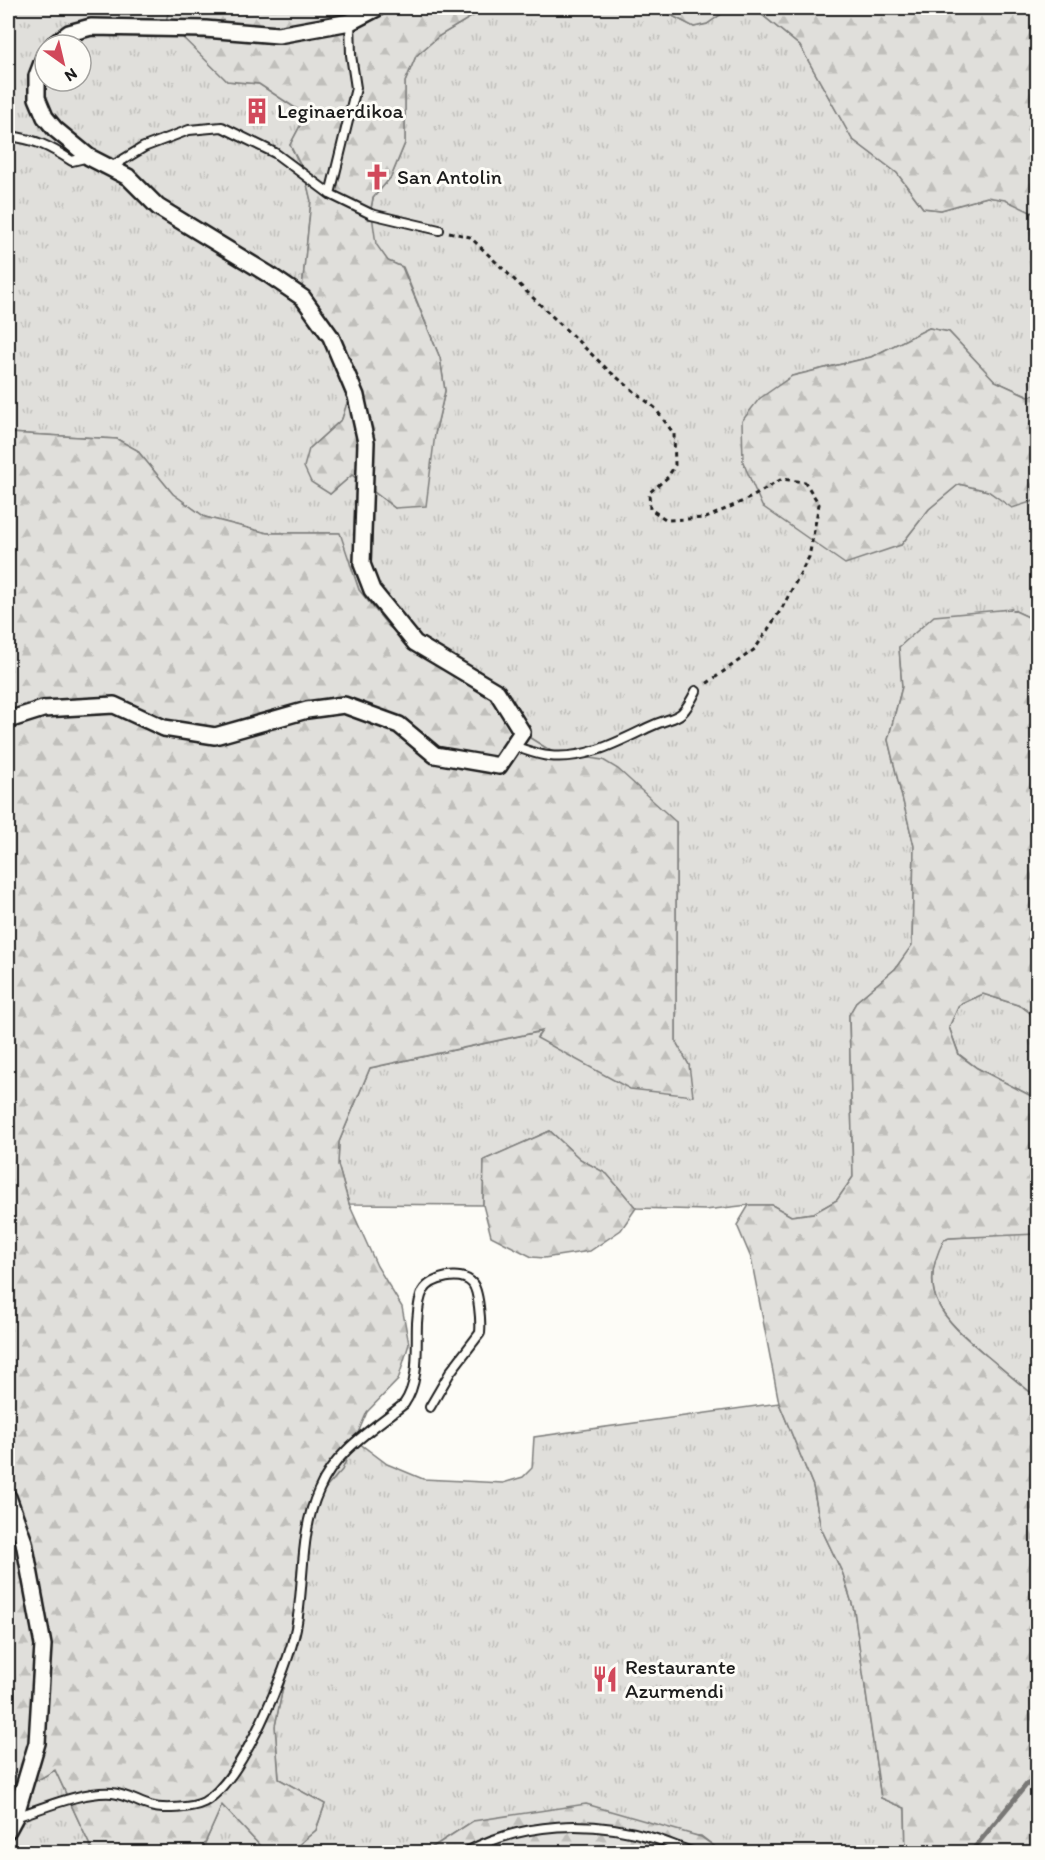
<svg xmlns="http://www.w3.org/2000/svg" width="1045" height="1860" viewBox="0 0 1045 1860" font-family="Itim,sans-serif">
<defs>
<pattern id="grass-tufts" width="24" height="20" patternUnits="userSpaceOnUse" patternTransform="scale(1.5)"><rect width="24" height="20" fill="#e0dfdb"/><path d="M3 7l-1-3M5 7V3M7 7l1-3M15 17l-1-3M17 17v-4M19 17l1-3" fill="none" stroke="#c0bfbb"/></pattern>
<pattern id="forest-firs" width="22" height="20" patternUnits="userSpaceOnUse" patternTransform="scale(1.5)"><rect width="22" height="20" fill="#e0dfdb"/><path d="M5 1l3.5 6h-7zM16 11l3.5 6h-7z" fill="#c0bfbb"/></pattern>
</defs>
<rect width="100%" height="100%" fill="#fdfcf7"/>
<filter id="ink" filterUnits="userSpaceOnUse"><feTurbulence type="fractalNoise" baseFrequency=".0167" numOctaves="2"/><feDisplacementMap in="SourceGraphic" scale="12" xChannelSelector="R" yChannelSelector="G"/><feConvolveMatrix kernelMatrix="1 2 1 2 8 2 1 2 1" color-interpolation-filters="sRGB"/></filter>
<g filter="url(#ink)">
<path fill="url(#grass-tufts)" stroke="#7e7e7c" stroke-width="1.5" fill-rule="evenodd" d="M8 8H171L169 10 227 81 259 84 300 111 301 124 290 145 304 171 311 201 302 289 348 400 342 419 309 449 330 494 352 475 395 508 435 434 445 391 440 358 403 267 388 261 375 244 371 209 373 198 391 177 405 143V82L416 56 439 36 476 14 498 8H657L694 27 707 24 730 8 755 9 800 46 852 139 897 173 923 208 941 210 987 197 1005 199 1033 213 1038 220 1037 395 1029 396 995 381 949 332 929 328 871 357 792 376 901 545 929 509 959 484 988 491 1012 507 1037 500V621L1011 609 899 647 902 687 888 740 914 846 912 946 895 969 857 1001 849 1015 853 1177 837 1200 814 1213 791 1216 772 1205H749L705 1210 636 1208 607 1174 580 1159 550 1131 484 1160 483 1205 349 1204 338 1165 339 1142 370 1068 543 1031 537 1037 689 1065 676 1042V822L554 753 530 738 515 709 438 662 389 627 359 590 339 533H267L205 517 173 494 137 450 117 439 8 433ZM45 45H81V81H45Z
M983 994 1021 1006 1037 1018V1099L977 1068 959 1054 949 1027 959 1005Z
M1033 1233 1037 1234V1397C1020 1385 1004 1370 987 1356 947 1321 915 1297 943 1240L949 1238Z
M779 1403 813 1486 821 1528 843 1574 854 1610 881 1798 905 1808 906 1852H722L701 1836 473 1821 425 1852H290L316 1830 325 1804 279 1779 275 1726 300 1604 297 1571 310 1506 355 1440 387 1464 423 1479 503 1483 523 1477 532 1468 534 1437Z
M55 1770 93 1852H8V1772L38 1780Z
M222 1805 266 1852H201Z"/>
<path fill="url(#forest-firs)" stroke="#7e7e7c" stroke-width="1.5" d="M171 8H498L476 14 439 36 416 56 405 82V143L391 177 373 198 371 208 376 244 388 261 402 267 440 358 445 391 435 434 426 506 395 508 352 475 330 494 311 482 304 467 309 449 342 419 348 400 302 289 311 201 304 172 290 145 301 124 300 111 259 84 227 81 166 21 169 10Z
M657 8H730L707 24 694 27Z
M743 8H1037V220L1033 213 1005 200 987 197 941 210 923 208 897 173 852 139 800 46 755 9Z
M929 328 949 332 995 381 1028 396 1037 395V500L1012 508 988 491 959 484 929 509 901 545 845 564 762 506 743 462 742 421 759 399 792 376 871 357Z
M8 433 117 439 137 450 173 494 205 517 267 533H340L359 590 389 627 438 662 515 709 530 738 554 753 603 760 618 769 676 822V1042L689 1065 693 1096 630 1089 537 1038 542 1031 370 1068 339 1142 338 1165 349 1204 377 1266 402 1307 409 1344 398 1380 367 1412 342 1470 310 1506 297 1571 300 1604 275 1726 279 1779 325 1804 316 1830 290 1852H266L222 1805 201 1852H93L55 1770 38 1780 8 1772Z
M1011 609 1037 621V1018L1021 1006 983 994 959 1005 949 1027 959 1055 977 1068 1037 1099V1234L949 1238 944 1240C914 1296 947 1322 987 1356 1004 1370 1020 1385 1037 1397V1852H906L905 1808 881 1798 854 1610 843 1574 821 1528 813 1486 779 1403 751 1258 737 1225 749 1205H772L791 1216 814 1213 837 1200 853 1177 849 1015 857 1001 895 969 912 945 914 846 888 740 902 687 899 647 934 616Z
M550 1131 580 1159 607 1174 636 1208 621 1230 590 1251 544 1258 532 1257 491 1236 483 1205 484 1160Z
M586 1804 701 1837 722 1852H425L473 1821Z"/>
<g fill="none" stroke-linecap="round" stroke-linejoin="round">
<path stroke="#797876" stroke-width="5" d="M971 1852 1027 1784 1038 1780"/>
<g stroke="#1c1c1c" stroke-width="12">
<path id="lane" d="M8 136C35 139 49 146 72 161L89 157
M111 167 144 147 189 130 222 127 275 153 330 194 371 214 439 230
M330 194 356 88 351 55 350 22
M513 746C524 749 537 755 549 756 584 760 616 743 647 728 677 713 679 725 696 691
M15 1817C44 1808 81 1791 112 1793 124 1794 138 1802 150 1806 163 1810 192 1808 204 1802 241 1782 288 1669 296 1628 305 1583 299 1533 319 1490 335 1451 373 1429 404 1404 420 1381 416 1350 417 1323 418 1312 418 1300 423 1291 431 1277 461 1271 472 1283 479 1290 481 1323 480 1333L451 1371 430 1407
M466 1852C523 1822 591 1819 653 1838 667 1842 679 1848 692 1852"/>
</g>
<g stroke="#1c1c1c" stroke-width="20">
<path id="street" d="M53 45 69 33 91 27 205 29 278 35 350 22 377 8
M8 720 43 709 114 705 164 728 215 736 307 710 344 705 399 725 435 755 499 766 522 732 497 692 415 643 372 590 362 564 366 442 356 396 331 337 303 298 268 274 158 207 128 177 89 157 55 129 45 117 37 98V76L45 55
M8 1497 24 1542 43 1645 37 1743 15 1817 8 1830"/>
</g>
<path stroke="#1c1c1c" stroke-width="3" stroke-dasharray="4.5 4.5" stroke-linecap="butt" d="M449 232 470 237 609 371 655 408 674 434 675 465 668 477 649 493 650 509 667 520 706 518 752 497 782 479 805 482 819 504 809 557 782 608 755 649 706 684"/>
<use href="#lane" stroke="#fdfcf7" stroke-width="8"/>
<use href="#street" stroke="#fdfcf7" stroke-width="15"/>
</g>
</g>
<defs>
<g id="building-bare" transform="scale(2.07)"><path d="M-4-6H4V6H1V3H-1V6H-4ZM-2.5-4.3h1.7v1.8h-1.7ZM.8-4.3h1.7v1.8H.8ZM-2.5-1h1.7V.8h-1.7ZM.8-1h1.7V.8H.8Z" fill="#d1495b" stroke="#fdfcf7" stroke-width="2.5" paint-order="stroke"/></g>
<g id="church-bare" transform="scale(2.07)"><path d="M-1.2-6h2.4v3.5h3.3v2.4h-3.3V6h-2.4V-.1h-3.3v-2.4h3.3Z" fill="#d1495b" stroke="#fdfcf7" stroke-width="2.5" paint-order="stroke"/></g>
<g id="restaurant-bare" transform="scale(2.07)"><path d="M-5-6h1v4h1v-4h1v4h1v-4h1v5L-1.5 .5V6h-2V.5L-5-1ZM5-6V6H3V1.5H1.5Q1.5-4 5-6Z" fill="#d1495b" stroke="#fdfcf7" stroke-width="2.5" paint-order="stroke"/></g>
</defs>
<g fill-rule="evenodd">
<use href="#building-bare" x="257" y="111"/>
<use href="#church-bare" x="377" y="177"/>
<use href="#restaurant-bare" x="605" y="1679"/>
</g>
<g text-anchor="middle" stroke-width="6" stroke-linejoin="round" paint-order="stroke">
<g font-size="21" fill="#1c1c1c" stroke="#fdfcf7" text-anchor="start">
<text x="277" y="118">Leginaerdikoa</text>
<text x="397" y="184">San Antolin</text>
<text x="625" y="1674">Restaurante<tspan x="625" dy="24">Azurmendi</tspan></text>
</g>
</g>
<rect width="1045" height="1860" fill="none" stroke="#fdfcf7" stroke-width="30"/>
<rect x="15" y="15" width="1015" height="1830" fill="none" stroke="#1c1c1c" stroke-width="2" filter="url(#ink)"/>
<g transform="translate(63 63) rotate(146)"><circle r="28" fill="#fdfcf7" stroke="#a3a29f" stroke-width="1.5"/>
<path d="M0-4.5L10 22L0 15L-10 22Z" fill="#d1495b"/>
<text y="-9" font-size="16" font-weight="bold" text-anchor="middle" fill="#1c1c1c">N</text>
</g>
</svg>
